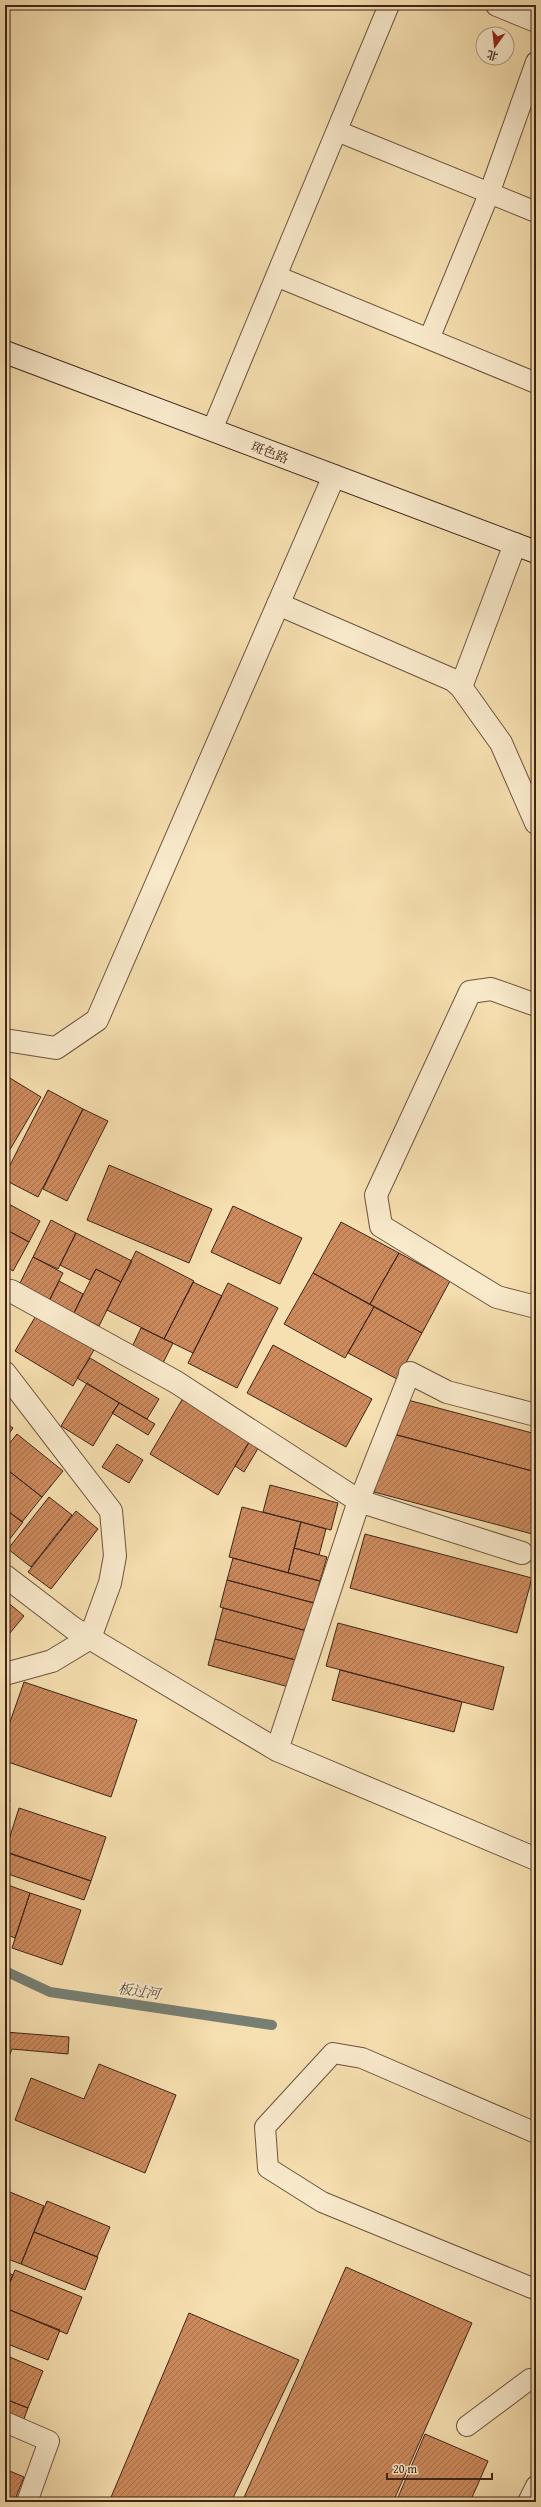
<svg xmlns="http://www.w3.org/2000/svg" width="541" height="2507" viewBox="0 0 541 2507" font-family="'Gentium Book Plus','Noto Serif SC',serif">
<defs>
<pattern id="building-hatch" width="6" height="6" patternUnits="userSpaceOnUse"><rect width="6" height="6" fill="#cc8a5d"/><path d="M-1 1l2-2M0 6l6-6M5 7l2-2" fill="none" stroke="#a7714c"/></pattern>
</defs>
<rect width="100%" height="100%" fill="#f6dfb0"/>
<filter id="stains"><feTurbulence type="fractalNoise" baseFrequency=".005" numOctaves="4"/><feColorMatrix values="0 0 0 0 .2 0 0 0 0 .09 0 0 0 0 .02 0 0 0 .5 -.17"/></filter>
<radialGradient id="worn" r=".72"><stop offset=".6" stop-color="#630" stop-opacity="0"/><stop offset="1" stop-color="#630" stop-opacity=".3"/></radialGradient>
<g fill="none" stroke-linecap="round" stroke-linejoin="round">
<path stroke="#777f73" stroke-width="10" d="M5 1971 50 1992 272 2025"/>
</g>
<path fill="url(#building-hatch)" stroke="#3e2419" d="M5 1075 41 1097 5 1158Z
M48 1090 83 1109 38 1197 5 1180V1175Z
M83 1109 108 1121 67 1201 43 1189Z
M109 1165 212 1209 189 1263 87 1220Z
M5 1202 40 1221 29 1242 5 1229Z
M233 1206 302 1238 280 1284 211 1252Z
M51 1220 76 1233 58 1269 33 1257Z
M341 1222 399 1253 370 1304 313 1273Z
M5 1229 29 1242 13 1271 5 1266Z
M76 1233 132 1261 121 1282 96 1269 90 1280 60 1265Z
M136 1251 194 1281 164 1339 107 1310Z
M399 1253 450 1281 422 1333 370 1304Z
M33 1257 63 1273 49 1301 19 1285Z
M96 1269 121 1282 99 1326 74 1313Z
M313 1273 374 1307 345 1358 284 1324Z
M59 1281 83 1294 74 1313 49 1301Z
M193 1282 222 1296 193 1353 164 1339Z
M228 1283 278 1308 237 1388 188 1363Z
M374 1307 422 1333 397 1379 348 1353Z
M37 1314 95 1348 73 1386 15 1351Z
M141 1328 173 1343 163 1363 132 1347Z
M273 1345 372 1399 346 1447 247 1393Z
M90 1358 159 1399 147 1419 77 1378Z
M87 1383 119 1403 93 1446 61 1426Z
M183 1398 251 1439 218 1495 150 1454Z
M404 1399 536 1434V1472L394 1434Z
M119 1403 155 1424 148 1435 112 1413Z
M5 1422 13 1428 5 1439Z
M389 1433 536 1472V1535L374 1492Z
M17 1434 63 1471 42 1497 5 1468V1449Z
M251 1439 260 1445 244 1472 235 1466Z
M117 1444 143 1460 129 1483 102 1467Z
M5 1468 42 1497 22 1522 5 1509Z
M270 1485 338 1503 331 1530 263 1512Z
M49 1497 72 1515 31 1567 8 1549Z
M242 1507 301 1522 288 1573 229 1557Z
M5 1509 23 1522 5 1545Z
M76 1511 98 1529 51 1589 28 1572Z
M301 1522 326 1529 319 1555 294 1548Z
M365 1534 532 1578 517 1633 350 1588Z
M294 1548 327 1557 320 1581 288 1573Z
M233 1558 320 1581 314 1603 227 1580Z
M227 1580 314 1603 307 1631 220 1607Z
M5 1600 24 1616 5 1639Z
M223 1608 307 1631 299 1661 215 1639Z
M338 1623 504 1667 493 1710 326 1666Z
M215 1639 296 1660 289 1687 208 1665Z
M340 1670 462 1702 454 1732 332 1700Z
M24 1682 137 1720 111 1797 5 1761V1736Z
M5 1798 10 1800 5 1814Z
M19 1808 106 1837 91 1881 5 1852Z
M7 1852 91 1881 84 1900 5 1873Z
M5 1884 30 1893 15 1938 5 1934Z
M30 1893 81 1910 62 1965 12 1948Z
M5 2032 69 2037 68 2054 12 2049 5 2067Z
M99 2064 176 2095 145 2173 15 2120 31 2078 84 2099Z
M5 2190 44 2206 21 2264 5 2258Z
M47 2201 110 2227 97 2257 34 2232Z
M34 2232 98 2257 85 2290 21 2264Z
M346 2267 472 2323 393 2502H242Z
M15 2270 82 2297 67 2334 5 2308V2294Z
M5 2272 13 2275 5 2294Z
M5 2308 60 2330 48 2360 5 2343Z
M189 2313 299 2360 231 2502H109Z
M5 2355 43 2371 28 2408 5 2399Z
M5 2399 28 2408 19 2432 5 2426Z
M425 2434 488 2461 470 2502H396Z
M5 2469 24 2477 14 2502H5Z"/>
<g fill="none" stroke-linecap="round" stroke-linejoin="round">
<g stroke="#6c533f" stroke-width="22">
<path id="lane" d="M337 131 536 212
M276 276 536 383
M429 339 489 194 536 62
M212 430 389 5
M359 1501 410 1373
M536 2133 362 2058 333 2053 265 2127 268 2168 322 2202 532 2288 536 2287
M5 2422 49 2441 27 2502
M467 2426 530 2379 536 2380
M528 2502 536 2486"/>
</g>
<g stroke="#6c533f" stroke-width="24">
<path id="street" d="M497 5 536 21
M278 604 453 680 461 687 501 743 536 823
M461 687 515 544
M536 1005 491 989 470 992 376 1195 381 1226 497 1297 536 1307
M5 1040 56 1048 97 1020 334 476
M5 1293 11 1291 176 1382 359 1501 522 1553
M5 1373 111 1511 115 1556 110 1583 90 1638 52 1661 5 1674
M410 1373 447 1392 536 1415
M5 1576 73 1628 277 1750 536 1859
M277 1750 359 1501"/>
</g>
<g stroke="#3e2419" stroke-width="24">
<path id="secondary" d="M5 352 536 552"/>
</g>
<use href="#lane" stroke="#f9eacc" stroke-width="20"/>
<use href="#street" stroke="#f9eacc" stroke-width="22"/>
<use href="#secondary" stroke="#f9eacc" stroke-width="22"/>
</g>
<g text-anchor="middle" stroke-width="4" stroke-linejoin="round" paint-order="stroke">
<g font-size="13" fill="#3e2419" stroke="#f9eacc">
<text transform="translate(270 452) rotate(21)" y="5">斑色路</text>
</g>
<g font-size="14" font-style="italic" fill="#564a3e" stroke="#f9eacc">
<text transform="translate(139 1991) rotate(8)" y="5">板过河</text>
</g>
</g>
<rect width="541" height="2507" fill="none" stroke="#f6dfb0" stroke-width="20"/>
<rect x="6" y="6" width="529" height="2495" fill="none" stroke="#3e2419" stroke-width="2"/>
<rect x="10" y="10" width="521" height="2487" fill="none" stroke="#3e2419"/>
<g transform="translate(495 46) rotate(195)"><circle r="19" fill="#f9eacc" stroke="#ae9b84"/>
<path d="M0-3L7 15L0 10L-7 15Z" fill="#8f2418"/>
<text y="-6" font-size="11" font-weight="bold" text-anchor="middle" fill="#3e2419">北</text>
</g>
<path d="M387 2473v6h105v-6" fill="none" stroke="#3e2419" stroke-width="2"/>
<text x="393" y="2473" font-size="12" fill="#3e2419" stroke="#f9eacc" stroke-width="3" paint-order="stroke">20 m</text>
<rect width="100%" height="100%" filter="url(#stains)"/>
<rect width="100%" height="100%" fill="url(#worn)"/>
</svg>
